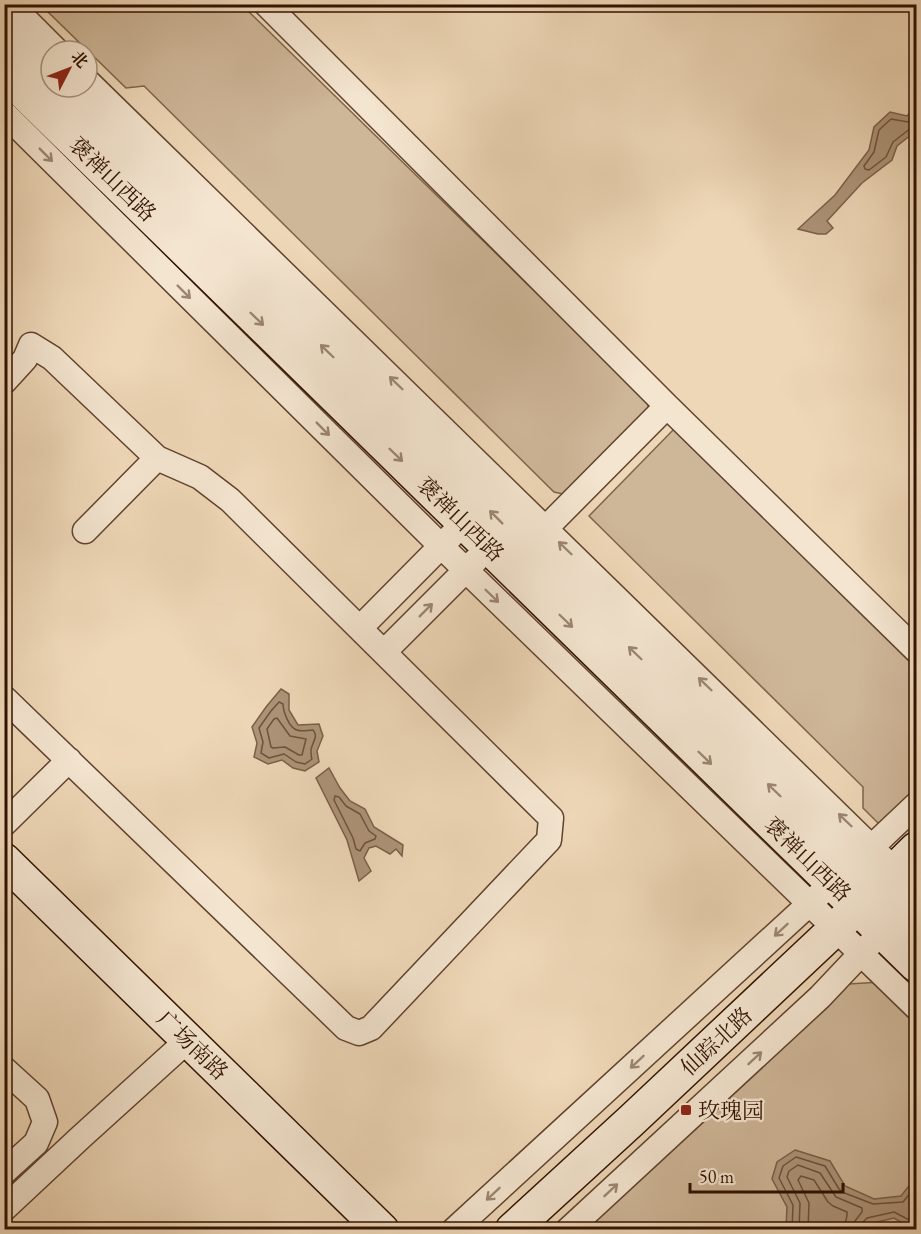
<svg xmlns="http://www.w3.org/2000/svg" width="921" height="1234" viewBox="0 0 921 1234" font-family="'EB Garamond','Noto Serif SC',serif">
<rect width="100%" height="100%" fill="#eed7b7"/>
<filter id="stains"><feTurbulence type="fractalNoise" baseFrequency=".00333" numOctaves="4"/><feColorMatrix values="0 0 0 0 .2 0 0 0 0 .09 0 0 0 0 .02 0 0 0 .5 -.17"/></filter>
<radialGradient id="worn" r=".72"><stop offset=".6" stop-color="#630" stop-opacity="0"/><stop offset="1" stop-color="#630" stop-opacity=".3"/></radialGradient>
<path fill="#ceb698" stroke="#7f644c" stroke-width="1.5" d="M44 5H242L648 402V414L567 495 554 492 144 86 126 88 46 10Z
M675 428 916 665V795L893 820 878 823 863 808V787L589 516Z
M881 982 916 1017V1229L559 1230 816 986Z"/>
<path fill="#ad9479" stroke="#7b6049" stroke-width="1.5" d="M916 106V131L897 146 892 160 862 183 827 221 833 228 826 234H818L798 229 835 195 869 150 874 127 890 112 907 116Z
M281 689 289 694V710L298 725 319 724 323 736 317 751 319 762 305 771 293 768 282 760 268 764 254 757 257 743 252 727 266 707Z
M329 768 340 788 350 801 365 809 374 827 403 845 402 856 396 849 390 854 376 846 369 848 364 858 371 871 359 881 347 840 316 778Z
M795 1150 830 1161 845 1186 874 1199 901 1196 916 1177V1229H913L894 1218 869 1224 865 1229H786L787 1207 772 1179 777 1162Z"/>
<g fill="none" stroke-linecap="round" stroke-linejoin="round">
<path stroke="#6e533c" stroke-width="1.5" d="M916 115 908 122 891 119 879 130 874 152 864 166 865 169 869 170 886 157 893 142 911 128 916 127
M279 702 283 704C283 711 289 728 297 730 301 732 308 730 313 730 319 737 312 742 311 750 311 751 311 757 312 759L305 764 296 762 284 754 269 758 261 753 263 742 259 728 271 711Z
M277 718 290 736 306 739 302 755H299L285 747 273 748 271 747 267 729 274 719Z
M335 796 339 797 346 806 360 814 369 831 376 836 375 839 365 843 360 851 356 849 353 838 334 800Z
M792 1230 793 1205 779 1178 783 1166 796 1157 825 1166 839 1189 842 1192 873 1204 903 1202 916 1186
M799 1230 800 1203 787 1177 789 1171 798 1165 820 1173 836 1197 862 1208V1212L855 1221 853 1230
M808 1230 809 1203 798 1180 801 1176 814 1180 828 1202 833 1206 847 1212C848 1217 844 1224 844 1230
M861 1230V1224L867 1218 894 1212 913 1222 915 1226V1230"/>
<g stroke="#60432e" stroke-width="27">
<path id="street" d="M10 4 57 51
M266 4 667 406 916 650
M87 81 916 891
M4 113 441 546 916 1007
M4 382 25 359 31 345 52 358 157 458 200 477 230 500 551 818 549 840 371 1028 359 1033 346 1028 4 698
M545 529 667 406
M85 531 157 458
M360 628 452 535
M384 652 476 560
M4 824 69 760
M861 857 916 805
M4 1069 37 1099 45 1122 36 1143 4 1172
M4 1209 81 1137 188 1040
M454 1230 820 894
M568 1230 820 997 871 943"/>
</g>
<g stroke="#301200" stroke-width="36">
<path id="secondary" d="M4 36 51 82
M4 73 916 965
M56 87 916 929
M4 860 382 1230
M512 1230 632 1120 835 929 916 849"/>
</g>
<use href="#street" stroke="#f4e5d0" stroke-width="24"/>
<use href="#secondary" stroke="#f4e5d0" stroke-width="33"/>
</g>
<defs><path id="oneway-shaft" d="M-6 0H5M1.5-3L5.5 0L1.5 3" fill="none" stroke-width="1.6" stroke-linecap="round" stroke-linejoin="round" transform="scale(1.5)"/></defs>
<g stroke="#9c8672">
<use href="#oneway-shaft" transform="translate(46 155) rotate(45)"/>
<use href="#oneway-shaft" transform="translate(184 292) rotate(45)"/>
<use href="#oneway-shaft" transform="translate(257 319) rotate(44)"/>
<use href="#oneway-shaft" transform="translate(327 351) rotate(-136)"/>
<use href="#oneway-shaft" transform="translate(396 383) rotate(-136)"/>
<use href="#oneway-shaft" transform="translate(323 429) rotate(45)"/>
<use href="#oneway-shaft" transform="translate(396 455) rotate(44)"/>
<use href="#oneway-shaft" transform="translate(496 517) rotate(-135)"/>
<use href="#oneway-shaft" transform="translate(565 548) rotate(-136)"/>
<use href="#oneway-shaft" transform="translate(492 596) rotate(44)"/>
<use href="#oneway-shaft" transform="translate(426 610) rotate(-45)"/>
<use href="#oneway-shaft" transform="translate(566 621) rotate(44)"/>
<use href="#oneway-shaft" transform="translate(635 653) rotate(-136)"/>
<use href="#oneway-shaft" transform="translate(705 684) rotate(-136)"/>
<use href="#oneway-shaft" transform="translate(705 758) rotate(44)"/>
<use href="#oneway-shaft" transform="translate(774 790) rotate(-136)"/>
<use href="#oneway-shaft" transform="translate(845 820) rotate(-136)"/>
<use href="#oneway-shaft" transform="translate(781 930) rotate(137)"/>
<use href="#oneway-shaft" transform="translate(755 1058) rotate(-43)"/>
<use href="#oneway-shaft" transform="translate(637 1062) rotate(137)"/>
<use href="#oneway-shaft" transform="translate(611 1190) rotate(-43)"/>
<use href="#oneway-shaft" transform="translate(493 1194) rotate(137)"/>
</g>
<rect fill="#8f2418" stroke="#f4e5d0" stroke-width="2" x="680" y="1104" width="12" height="12" rx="3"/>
<g text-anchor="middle" stroke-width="4.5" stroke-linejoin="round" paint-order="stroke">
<g font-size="22" fill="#301200" stroke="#f4e5d0">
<text transform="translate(113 179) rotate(44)" y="8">褒禅山西路</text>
<text transform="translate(461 519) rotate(44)" y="8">褒禅山西路</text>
<text transform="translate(808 859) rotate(44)" y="8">褒禅山西路</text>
<text transform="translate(716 1041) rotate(-43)" y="8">仙踪北路</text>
<text transform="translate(193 1045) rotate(44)" y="8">广场南路</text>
</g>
<g font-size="22" fill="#301200" stroke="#f4e5d0" text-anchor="start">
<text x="698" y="1118">玫瑰园</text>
</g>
</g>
<rect width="921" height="1234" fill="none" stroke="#eed7b7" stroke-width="24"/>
<rect x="6" y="6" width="909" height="1222" fill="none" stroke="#301200" stroke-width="3"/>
<rect x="12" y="12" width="897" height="1210" fill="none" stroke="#301200" stroke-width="1.5"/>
<g transform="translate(69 69) rotate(48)"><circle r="28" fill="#f4e5d0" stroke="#a6917d" stroke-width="1.5"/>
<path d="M0-4.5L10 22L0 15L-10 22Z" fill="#8f2418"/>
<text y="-9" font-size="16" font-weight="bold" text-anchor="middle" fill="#301200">北</text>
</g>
<path d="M690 1183v9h153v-9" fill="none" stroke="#301200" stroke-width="3"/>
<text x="699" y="1183" font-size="18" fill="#301200" stroke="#f4e5d0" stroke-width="4.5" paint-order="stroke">50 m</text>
<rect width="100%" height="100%" filter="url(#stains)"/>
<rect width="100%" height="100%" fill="url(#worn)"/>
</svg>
